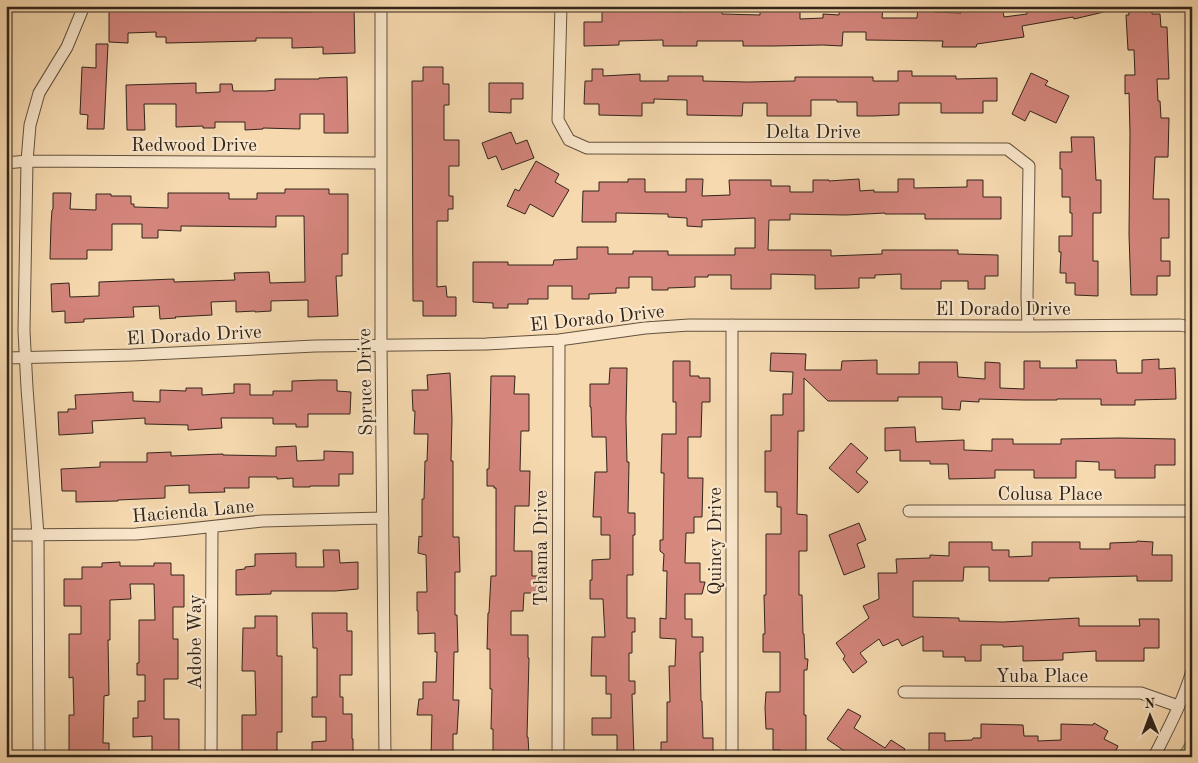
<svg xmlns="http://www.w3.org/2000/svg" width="1198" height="763" viewBox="0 0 1198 763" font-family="'Old Standard TT',serif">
<rect width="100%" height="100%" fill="#f6d9af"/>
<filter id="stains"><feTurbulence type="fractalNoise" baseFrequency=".004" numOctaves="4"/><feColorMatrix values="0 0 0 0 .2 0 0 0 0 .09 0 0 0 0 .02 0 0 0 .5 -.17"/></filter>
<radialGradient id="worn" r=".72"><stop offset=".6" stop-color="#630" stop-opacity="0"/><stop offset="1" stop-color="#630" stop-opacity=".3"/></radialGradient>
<path fill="#c0be88" stroke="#797251" d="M1192 728V757H1177L1187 740Z"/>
<path fill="#d4857c" stroke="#32251a" d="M127 6H174L175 9 219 8 229 7V6H279V12H312V6L354 7 355 53 323 54V47L292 48V38H256V41L166 43V37H156V32L128 33V43L109 42V8Z
M643 6V11L682 12 683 6H722V14L760 15V6H800V19L823 18V14L839 15 840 6 883 7 882 18H917L918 7H934V12L961 13V6H1002L1004 17 1027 14 1026 6H1108V11L1074 19 1073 17 1022 26 1024 37 977 44 976 47H942L943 41 866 40V32H843L842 46 823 45 774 46H743V41H697V46H663V40L619 41V45L584 46V22H602V7Z
M1128 6H1152V14H1160L1161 27H1167L1169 79H1157L1158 101H1160L1161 118H1169L1168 157H1155L1153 199H1169V238H1161V261H1170V276H1157V295H1131L1129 234 1130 133 1129 93 1125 94V75H1135L1134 50H1128L1126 15H1129Z
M96 44H108L104 129H87L88 115 80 114 82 67 96 68Z
M423 67H443V84H449V105H444V140H459V166H449V196H453V209H448V221H437V287L446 286 447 297H456V316H423V301H413L412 81H423Z
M592 69H603V76L640 74V81H668V76H703V81L748 82 795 81V77H873V81H898V71H912V76H956V79L997 78V101H983V113H941V103H899V115L873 116H857V102H837V100H811V116H767V103H743L742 116 687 115V100L654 99V103H642V116L599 115V104H584L585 81H592Z
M1031 73 1048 81 1045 85 1069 96 1056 123 1030 111 1025 121 1012 114Z
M347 77 348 133H324V114H300V129L263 128V129L245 130V122H215V128H203V126L176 127V104H144L145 130H127L126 85 196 83V93L220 92V84H232L233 91H266L275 90V79H319V78Z
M489 83H523V99H511V113L489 112Z
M511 132 516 144 527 140 534 158 502 170 496 156 488 159 482 143Z
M1071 137H1094L1096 180H1101V213H1093V261H1098V296L1075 295V283H1066V273H1060L1061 252H1059V236H1072V213H1070V197H1062V169H1060V152H1072Z
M536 161 559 174 555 182 569 190 553 217 530 204 525 214 507 206 515 189 519 191Z
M628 179H645V192H686V179H703L702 196 730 195 729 180H771V186H790V192H813V180H829V181L859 179 860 191 874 190V192H898V179H914V188L967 187V180H983V197H1001V219H925V214H885V213L846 215 790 214V220H769L768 250H831V256L882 254V250H958V254L998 255V276H985V289H968V281H941V289H901V274L875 275V278H859V288L815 289V275L771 274V289H731V275H708V277H695V287L668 288V290H652V277H629V288H616V293L589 294V299H572V286H548V299H528V304H508V308H493V303L473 302V262H508V265H553L554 260 577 259V247H608V254H633V251H668V255H735V248H755V218L702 220V227L687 226V218L668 217V214L616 213V222H582L583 191H599V182H628Z
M285 189H329V194H348V254H342V276H336L338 316 308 317V300L271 301V311L255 312V311L236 312V301L211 302 212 315 175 317 176 318 160 319 159 306 133 307 134 317 84 319V322L65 323V311L52 312 51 284 69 283 70 297 99 296V282L174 279V282L235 280 234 273 269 272 270 283 305 282 304 216H276V227L181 226V231L158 230V238H142V224H112V250H87V259H50L51 224 52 210 53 209V193H71L70 209 96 210V194H111V196H131V204H134V207L168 208V193H229V199H257V193H285Z
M771 353 806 354 805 370H841L842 361 877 360V374H919V362H957L958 377 985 379V362L1000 363V388L1024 389V361H1040V368H1077L1076 360H1116L1117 373H1142V360L1159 359V369L1175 368 1176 399 1135 400V405H1101V399H1057V400H1024L979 399V402L961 401 960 410 942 409V397H898V401H828L804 378V431H798L797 514 807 515V551H799V595H802L803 634H804L805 659H808L807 670H804V715H806V757H780V750H773V729H766L765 708 766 692H780V652H763V634H765L764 595H766V534H781V507H777V492H765V451H771V415H783V394H792L793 372 770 371Z
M673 361H690V376H699V378H710V402H702L701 437H688V478H703L702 517H694V533H686L685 563H700V582H705L702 594H685V619H692V637H703V652H700L701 701H702L703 738H713V757H661V742H667V702H670L669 666H675L676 639 660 638V618L666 619 667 571H663L664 554 660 551V540H663L664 473H661L662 434H676V402H673Z
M610 368H627L626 419 627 462H629L628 513H635V535H633V575H627V618H635V632H632V653H629V681H635V694H632L634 757H617V735H592V718H611V694H606V676H591L592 637H605L603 599H590V580H592V560L610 559V535H601V517H593L595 472H607L606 437H592L591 407H590V384H609Z
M450 373 452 419 451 461H453V537H459L460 572H455V615H457L458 652H454L453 700H459L457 734H453V757H431L432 715H417L419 699H423V682H436L437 652H435V633L418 634V611H417V592H427L426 555 418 553 419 536 422 537V499H424L425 461H427L428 434H414L415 411H413L412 390H428L427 375Z
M491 376H515L514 394H529V431H521L520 471H530L529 506H515L514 551H532V576H540V593H524L523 611H511V635H528V658H529L527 737H528L529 755H515V757H493V729H491L492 689H490V649H487L488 613H489L491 576H496V488H494V486H487V469H489Z
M320 380H337V391L351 392 350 414H308V427H296V424H273V418H221L222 428 188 430V425L145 424V418L92 421 93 433 59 435 58 412H68V409H76L75 395 133 392V401L160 402V390L186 391V388H202V395L234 393V384H250V395H273V391H292V381Z
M915 427 916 442 964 440V450L992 451V439H1013V444H1061V439L1119 438 1175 439V465H1155V478H1115V470H1099V462L1076 461V478H1034V470H995V478L949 479 948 464H930V461H900V450L885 451V428Z
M851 443 868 458 856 472 868 482 858 493 829 468Z
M296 446 297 461 324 460V451L353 452V474H339V486H310V487H293V478L277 479V477H249V488H224L225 492 189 493V485L165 486V498L118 500V501L76 502V491H62L61 469 100 467V462H147V453L171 452V456L223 454V455L276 456V447Z
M859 523 866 540 857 544 865 567 844 575 829 535Z
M1137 541 1153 542 1152 555H1172V581H1137V576L1049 578V581H989V567H964L963 581H913V617L959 618V621L1003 622 1079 618V626H1140L1139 619H1159V648H1144V661H1096V651L1063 653V660L1023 661V646L1003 647V645H981V661H965V657H943V651H923V636L902 646 898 639 883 646 879 639 860 653 867 662 853 673 843 659 845 656 836 643 869 618 863 606 879 599 878 573H897L896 559 930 558V555L949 556V542H992V550H1009V557L1032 556V542H1080V549H1110V543L1137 542Z
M323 550H339L340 563 358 562V589L335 591H271V594L236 595V570L245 569V567L255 566V554L296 553V567H324Z
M120 562V566H154V563H171V575H184V607H173V639H178V679H164V719H179V757H152V736L133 737V718H138V701H145V675H137V663H139V620H155L154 584H130L131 599 110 600V640H108L109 695 104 696 103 743H109V757H69V715H74L73 677 69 678V634H81V606H64V579H82V567H102V563Z
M312 613H347V631H352V675H340V697H343V714H352V739H353V757H312V742L326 741V717H312V697H317V648H313Z
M255 616H277V656H282V732H277V757H242V715H256L255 671H242L243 628H255Z
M848 709 861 716 854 728 885 748 891 740 905 749 900 757H853L827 739Z
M1094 723 1108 731 1104 739 1118 746 1113 757H929V733H945V741L972 740 973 738H981V724L1023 725 1024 736H1038V741L1061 740V724L1093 725Z"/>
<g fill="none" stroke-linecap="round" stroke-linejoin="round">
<g stroke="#63523f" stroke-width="13">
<path id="street" d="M381 6V345L385 757
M561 6 558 120 569 140 587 148 1007 149 1029 166 1027 297 1028 326
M6 163 27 161 381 163
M732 325V757
M6 358 132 355 315 346 486 344 559 340 645 328 689 325 1028 326 1180 325 1185 326H1192
M909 511H1192
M6 535 136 534 180 530 262 521 383 518
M904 692 1141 693 1178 706
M39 757 38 535 27 388 24 331 27 161 30 125 39 93 67 47 84 6
M211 757 212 527
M558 757 559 340
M1154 757C1168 729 1183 701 1192 671"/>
</g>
<use href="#street" stroke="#f9e6cb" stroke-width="11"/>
</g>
<g text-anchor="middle" stroke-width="4.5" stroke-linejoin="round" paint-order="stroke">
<g font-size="19" fill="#32251a" stroke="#f9e6cb">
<text x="813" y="138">Delta Drive</text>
<text x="194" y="151">Redwood Drive</text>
<text x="1003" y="315">El Dorado Drive</text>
<text transform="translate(597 317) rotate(-6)" y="7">El Dorado Drive</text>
<text transform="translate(194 334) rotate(-3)" y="7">El Dorado Drive</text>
<text transform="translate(364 382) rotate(-91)" y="7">Spruce Drive</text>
<text x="1050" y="500">Colusa Place</text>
<text transform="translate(193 510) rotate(-5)" y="7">Hacienda Lane</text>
<text transform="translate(714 541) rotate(-90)" y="7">Quincy Drive</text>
<text transform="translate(540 548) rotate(-90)" y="7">Tehama Drive</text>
<text transform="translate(194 642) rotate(-90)" y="7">Adobe Way</text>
<text x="1042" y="682">Yuba Place</text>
</g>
</g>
<rect width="1198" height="763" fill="none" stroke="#f6d9af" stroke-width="25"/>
<rect x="8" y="8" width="1183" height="748" fill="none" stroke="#32251a" stroke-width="2.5"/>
<rect x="12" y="12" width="1173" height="738" fill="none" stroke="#32251a"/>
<g transform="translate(1150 716) rotate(359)" stroke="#f9e6cb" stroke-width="4" paint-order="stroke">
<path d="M0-4L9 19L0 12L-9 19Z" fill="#32251a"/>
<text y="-8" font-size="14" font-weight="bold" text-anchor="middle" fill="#32251a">N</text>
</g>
<rect width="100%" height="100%" filter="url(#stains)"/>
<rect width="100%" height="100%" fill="url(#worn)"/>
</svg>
